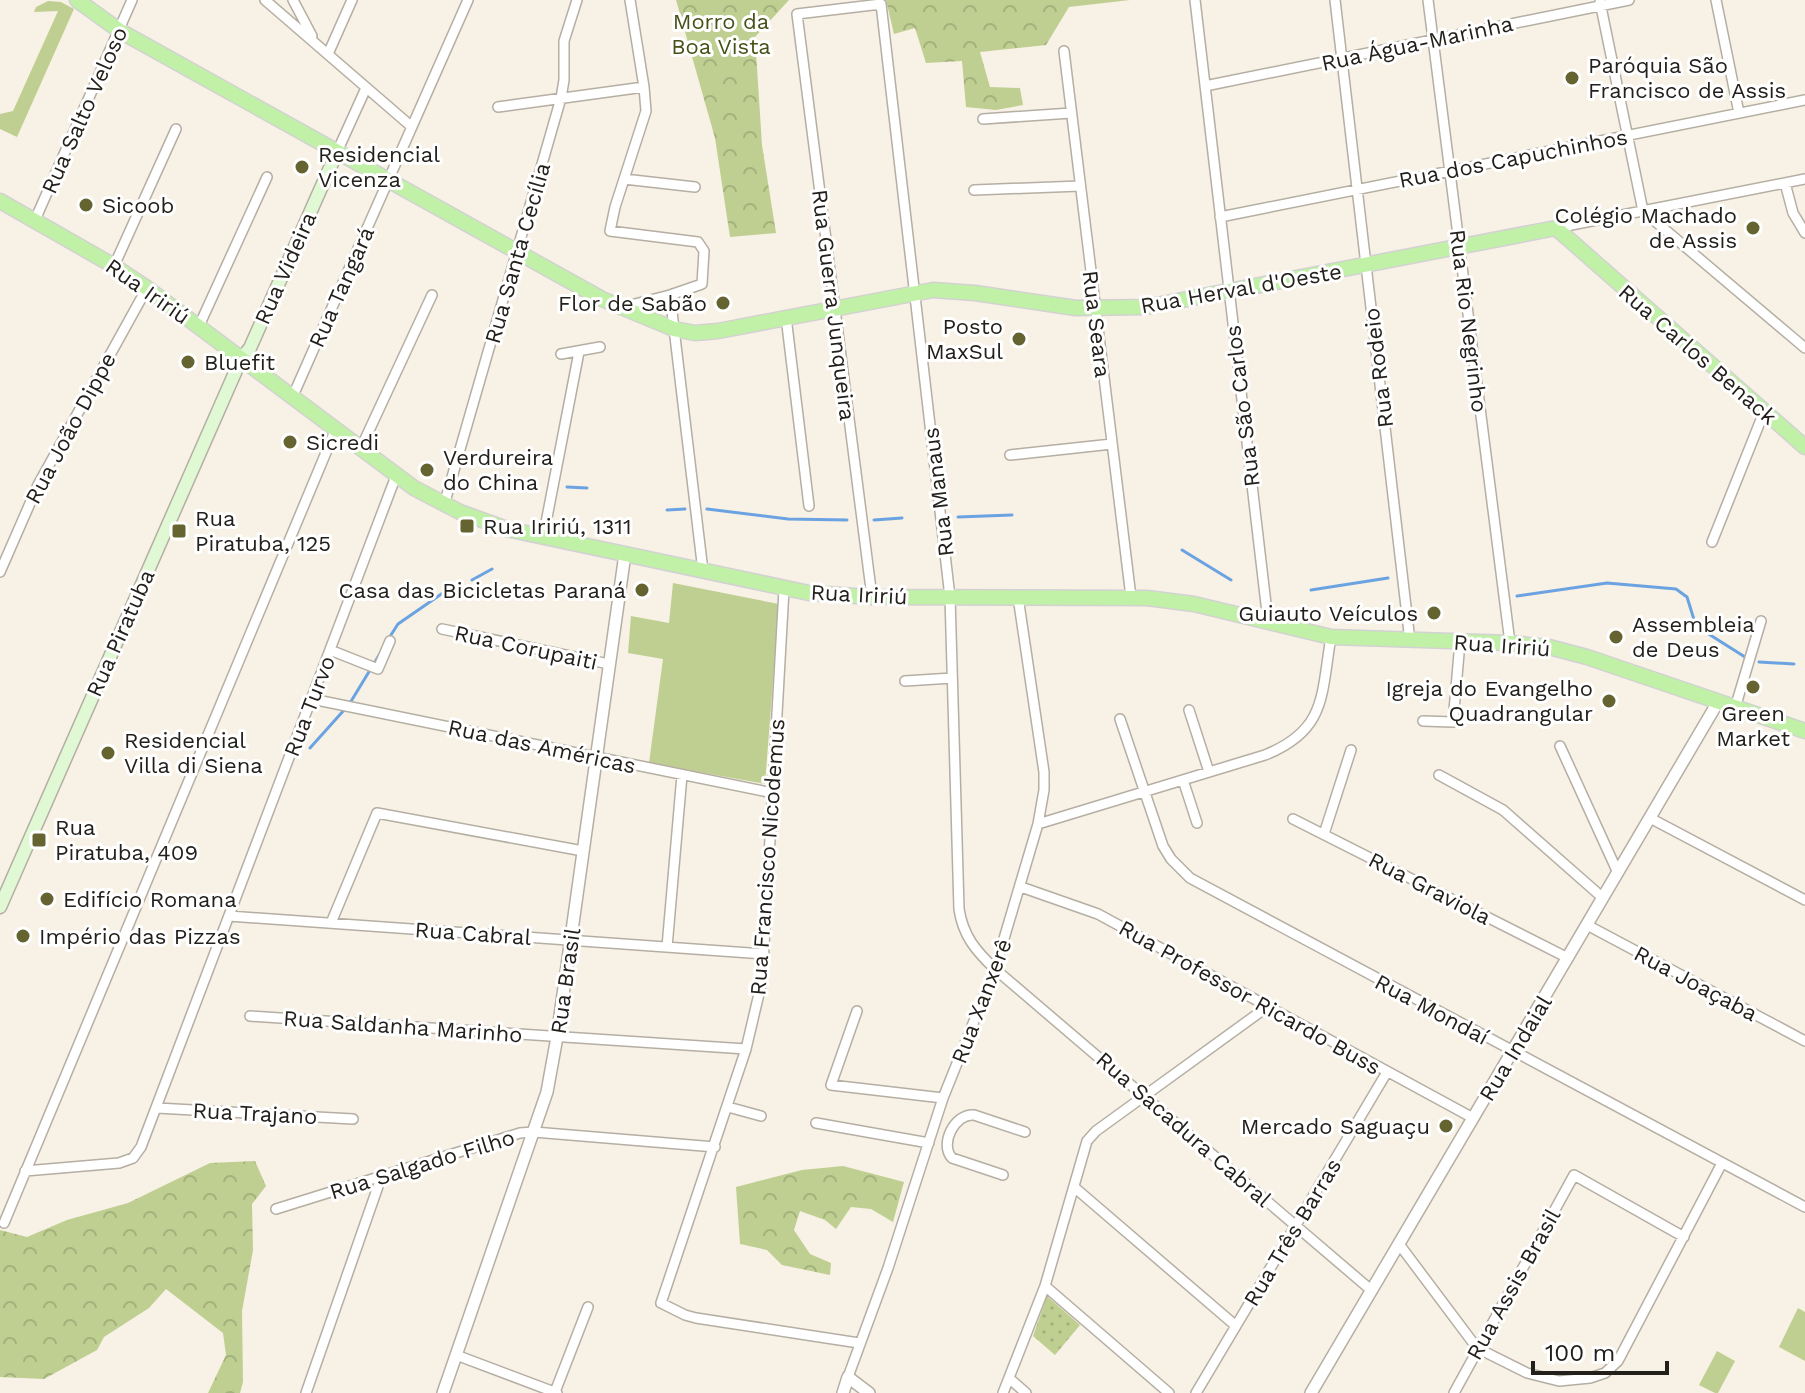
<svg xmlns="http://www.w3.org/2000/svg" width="1805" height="1393" viewBox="0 0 1805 1393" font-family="'Work Sans',sans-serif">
<defs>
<pattern id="forest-crowns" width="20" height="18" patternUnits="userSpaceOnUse" patternTransform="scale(2)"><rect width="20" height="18" fill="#bfcf91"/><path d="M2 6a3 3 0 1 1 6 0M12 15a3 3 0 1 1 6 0" fill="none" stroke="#a4b17c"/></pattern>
<pattern id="park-dots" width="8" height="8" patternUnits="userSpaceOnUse" patternTransform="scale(2)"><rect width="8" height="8" fill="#bfcf91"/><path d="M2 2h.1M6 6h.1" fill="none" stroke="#a4b17c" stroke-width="1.8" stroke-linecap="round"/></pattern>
</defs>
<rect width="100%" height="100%" fill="#f8f1e5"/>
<path fill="#bfcf91" d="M48 1 61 2 74 9 17 137 0 129V114L13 111 58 11 34 12 36 7Z
M673 583 779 604 765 784 649 763 663 659 628 653 631 616 669 623Z
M1798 1308 1805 1312V1361L1779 1347Z
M1717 1351 1735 1361 1718 1393H1715L1699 1385Z"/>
<path fill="url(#forest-crowns)" d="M676 0H789L755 37 762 145 776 233 730 237 715 138Z
M886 0H1130L1069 7 1046 45 980 52 990 87 1020 88 1023 105 996 110 966 107 962 61 926 63 915 28 894 34Z
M255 1161 266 1186 252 1204 253 1250 242 1311 243 1382 240 1393H208L226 1355 223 1333 166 1289 149 1308 104 1337 97 1350 44 1379 0 1377V1230L27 1237 67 1220 128 1203 210 1163Z
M843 1166 904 1182 893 1222 871 1209 851 1207 836 1229 825 1220 800 1211 794 1230 810 1254 831 1263 830 1275 782 1265 767 1250 740 1244 736 1187 802 1170Z"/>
<path fill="url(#park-dots)" d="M1047 1296 1080 1325 1055 1355 1033 1336Z"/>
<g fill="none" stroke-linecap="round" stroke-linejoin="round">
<path stroke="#6ba3e2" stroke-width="3" d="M567 487 587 488
M707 509 788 519 847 520
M667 510 685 509
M958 517 1012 515
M874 520 902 518
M1182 550 1231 580
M472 580 492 569
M1311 590 1388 578
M1517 596 1607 583 1676 589 1687 597 1696 626 1745 657
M389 638 398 624 450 588
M1759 662 1794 664
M350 703 381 652
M310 748 345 709"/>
<g stroke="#b5aea3" stroke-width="12">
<path id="minor" d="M265 0 412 127
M293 0 312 36
M630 0 644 87 646 111 615 207 610 231 698 242 704 251 702 284 670 295 703 571
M1195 0 1268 621
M1335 0 1410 641
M1428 0 1510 643
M1716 0 1739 113
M1600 2 1643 211 1805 348
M1064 51 1131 597
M328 54 352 0
M1205 86 1629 0
M498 107 644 87
M983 119 1071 113
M337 152 366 88
M624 179 695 187
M1785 183 1793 213 1805 233
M974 190 1080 186
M1220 217 1805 100
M35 220 132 0
M1556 228 1805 179
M114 266 176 129
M623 307 670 295
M786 317 809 506
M199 326 267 177
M561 354 600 347
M292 398 468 0
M360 450 432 295
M1010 455 1112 444
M444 505 561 98 564 80V41L577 0
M543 538 579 352
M1712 542 1764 412
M0 572 38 485 147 288
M784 589 762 981 746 1049 661 1303 685 1315 696 1318 859 1343
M872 597 797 14 881 4 950 597 959 909C963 936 976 951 995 969L1371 1290
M442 629 609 664
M330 650 378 669 390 641
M905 681 952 678
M312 699 773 793
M1735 708 1761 621
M1189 710 1209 772
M1120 719 1163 846 1171 859 1190 878 1805 1207
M1423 721 1453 722 1460 642
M1560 746 1618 873
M1439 775 1503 810 1603 898
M1183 780 1197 823
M1650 818 1805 900
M1293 819 1568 958
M1038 824 1265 755C1327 730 1321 695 1331 637
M1324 834 1351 750
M1021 887 1098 914 1473 1118
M229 916 764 954
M331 923 377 813 583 851
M1587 925 1805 1041
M667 947 682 775
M857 1011 831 1085 943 1098
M250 1016 746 1049
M728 1107 761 1116
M157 1108 353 1119
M816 1123 929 1143
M25 1171 119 1163 133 1158 141 1147 396 476
M1003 1175 952 1158C939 1144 955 1113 974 1115L1025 1132
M1074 1187 1236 1326
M276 1209 520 1133 534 1132 715 1147
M4 1223 335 431
M1399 1244 1477 1348 1527 1373 1559 1381 1590 1378 1605 1373 1618 1361 1722 1163
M1045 1286 1169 1393
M456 1355 557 1393
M848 1377 888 1268 943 1098 995 969 1038 824 1044 790V772L1018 597
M1010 1379 1026 1393
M555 1392 588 1307
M306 1393 382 1175
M1003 1393 1045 1286 1087 1141 1096 1131 1267 1007
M1196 1393 1387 1072
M1454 1393 1574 1175 1684 1237"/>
</g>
<g stroke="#b5aea3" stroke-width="14">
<path id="tertiary" d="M443 1393 547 1092 557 1037 625 554
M843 1393 848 1377 869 1393
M1311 1393 1718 702"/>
</g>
<g stroke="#b5aea3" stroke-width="15">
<path id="secondary" d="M0 907 241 359 250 348 337 152"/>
</g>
<g stroke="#d3d2d2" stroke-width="17">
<path id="primary" d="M77 0 120 31 602 299 674 329 695 333 718 331 933 290 975 293 1076 308 1146 307 1556 228 1805 447
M0 201 114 266 147 288 414 488 460 512 507 529 809 593 872 597 1147 598 1194 604 1331 637 1510 643 1549 647 1587 657 1805 731"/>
</g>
<use href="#minor" stroke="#fff" stroke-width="9"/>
<use href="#tertiary" stroke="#fff" stroke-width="11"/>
<use href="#secondary" stroke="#e0f8d3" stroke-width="12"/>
<use href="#primary" stroke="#c0f1a7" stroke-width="14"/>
</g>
<g fill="#656430" stroke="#fff" stroke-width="3">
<circle cx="1572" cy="78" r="8"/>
<circle cx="302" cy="167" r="8"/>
<circle cx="86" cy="205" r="8"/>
<circle cx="1753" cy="228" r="8"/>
<circle cx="723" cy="303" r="8"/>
<circle cx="1019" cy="339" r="8"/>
<circle cx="188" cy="362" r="8"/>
<circle cx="290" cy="442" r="8"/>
<circle cx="427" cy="470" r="8"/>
<rect x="459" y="518" width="16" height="16" rx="4"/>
<rect x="171" y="523" width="16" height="16" rx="4"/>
<circle cx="642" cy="590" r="8"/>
<circle cx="1434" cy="613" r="8"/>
<circle cx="1616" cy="637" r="8"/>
<circle cx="1753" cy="687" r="8"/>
<circle cx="1609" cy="701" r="8"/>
<circle cx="108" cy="753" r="8"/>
<rect x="31" y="832" width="16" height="16" rx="4"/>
<circle cx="47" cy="899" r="8"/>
<circle cx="23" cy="936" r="8"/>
<circle cx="1446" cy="1126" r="8"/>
</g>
<g text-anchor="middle" stroke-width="6" stroke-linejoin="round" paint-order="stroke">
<g font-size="22" fill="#455116" stroke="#fff">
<text x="721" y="29">Morro da<tspan x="721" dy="25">Boa Vista</tspan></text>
</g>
<g font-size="22" fill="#23201c" stroke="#fff">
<text transform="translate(1417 43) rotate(-12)" y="8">Rua Água-Marinha</text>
<text transform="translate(84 110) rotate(-66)" y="8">Rua Salto Veloso</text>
<text transform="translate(1513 158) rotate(-11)" y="8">Rua dos Capuchinhos</text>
<text transform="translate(517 253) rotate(-74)" y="8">Rua Santa Cecília</text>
<text transform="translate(285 268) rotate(-66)" y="8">Rua Videira</text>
<text transform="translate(341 287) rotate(-66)" y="8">Rua Tangará</text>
<text transform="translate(1241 288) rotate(-10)" y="8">Rua Herval d'Oeste</text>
<text transform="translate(148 291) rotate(35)" y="8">Rua Iririú</text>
<text transform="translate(834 305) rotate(83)" y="8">Rua Guerra Junqueira</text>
<text transform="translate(1469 321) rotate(83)" y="8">Rua Rio Negrinho</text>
<text transform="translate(1097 324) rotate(83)" y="8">Rua Seara</text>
<text transform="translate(1698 354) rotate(41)" y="8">Rua Carlos Benack</text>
<text transform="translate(1378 368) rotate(-97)" y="8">Rua Rodeio</text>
<text transform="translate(1242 406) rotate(-97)" y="8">Rua São Carlos</text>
<text transform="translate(70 428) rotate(-62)" y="8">Rua João Dippe</text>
<text transform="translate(938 492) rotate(-97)" y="8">Rua Manaus</text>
<text transform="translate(859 594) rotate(3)" y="8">Rua Iririú</text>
<text transform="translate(120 633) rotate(-66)" y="8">Rua Piratuba</text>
<text transform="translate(1502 645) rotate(4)" y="8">Rua Iririú</text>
<text transform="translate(526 647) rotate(12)" y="8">Rua Corupaiti</text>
<text transform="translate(309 706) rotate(-69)" y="8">Rua Turvo</text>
<text transform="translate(542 746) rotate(12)" y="8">Rua das Américas</text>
<text transform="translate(767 857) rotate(-86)" y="8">Rua Francisco Nicodemus</text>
<text transform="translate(1430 888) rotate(27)" y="8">Rua Graviola</text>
<text transform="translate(473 933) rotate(4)" y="8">Rua Cabral</text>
<text transform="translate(565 981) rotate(-82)" y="8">Rua Brasil</text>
<text transform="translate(1696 983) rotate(28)" y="8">Rua Joaçaba</text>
<text transform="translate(1250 997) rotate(29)" y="8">Rua Professor Ricardo Buss</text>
<text transform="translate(981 1001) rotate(-69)" y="8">Rua Xanxerê</text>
<text transform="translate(1432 1009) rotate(28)" y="8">Rua Mondaí</text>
<text transform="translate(403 1026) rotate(4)" y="8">Rua Saldanha Marinho</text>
<text transform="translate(1515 1048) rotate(-59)" y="8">Rua Indaial</text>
<text transform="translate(255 1113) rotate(3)" y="8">Rua Trajano</text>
<text transform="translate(1184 1129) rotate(41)" y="8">Rua Sacadura Cabral</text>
<text transform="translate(422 1164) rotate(-17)" y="8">Rua Salgado Filho</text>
<text transform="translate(1292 1232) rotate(-59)" y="8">Rua Três Barras</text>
<text transform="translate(1513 1284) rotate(-61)" y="8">Rua Assis Brasil</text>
</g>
<g font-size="22" fill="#23201c" stroke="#fff" text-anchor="start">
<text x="1588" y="73">Paróquia São<tspan x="1588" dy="25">Francisco de Assis</tspan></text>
<text x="318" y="162">Residencial<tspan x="318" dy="25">Vicenza</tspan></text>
<text x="102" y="213">Sicoob</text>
<text x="1737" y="223" text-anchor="end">Colégio Machado<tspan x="1737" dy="25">de Assis</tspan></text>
<text x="707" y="311" text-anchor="end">Flor de Sabão</text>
<text x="1003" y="334" text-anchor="end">Posto<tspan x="1003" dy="25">MaxSul</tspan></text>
<text x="204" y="370">Bluefit</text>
<text x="306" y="450">Sicredi</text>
<text x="443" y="465">Verdureira<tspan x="443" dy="25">do China</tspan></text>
<text x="195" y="526">Rua<tspan x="195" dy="25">Piratuba, 125</tspan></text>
<text x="483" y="534">Rua Iririú, 1311</text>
<text x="626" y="598" text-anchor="end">Casa das Bicicletas Paraná</text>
<text x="1418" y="621" text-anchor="end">Guiauto Veículos</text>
<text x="1632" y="632">Assembleia<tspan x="1632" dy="25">de Deus</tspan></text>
<text x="1593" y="696" text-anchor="end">Igreja do Evangelho<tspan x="1593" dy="25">Quadrangular</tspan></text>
<text x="1753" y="721" text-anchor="middle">Green<tspan x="1753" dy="25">Market</tspan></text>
<text x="124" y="748">Residencial<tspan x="124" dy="25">Villa di Siena</tspan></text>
<text x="55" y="835">Rua<tspan x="55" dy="25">Piratuba, 409</tspan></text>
<text x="63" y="907">Edifício Romana</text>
<text x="39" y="944">Império das Pizzas</text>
<text x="1430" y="1134" text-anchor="end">Mercado Saguaçu</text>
</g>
</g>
<path d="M1533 1361v12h134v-12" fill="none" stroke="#23201c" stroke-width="4"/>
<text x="1545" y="1361" font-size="24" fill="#23201c" stroke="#ffffff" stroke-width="6" paint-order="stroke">100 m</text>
</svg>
